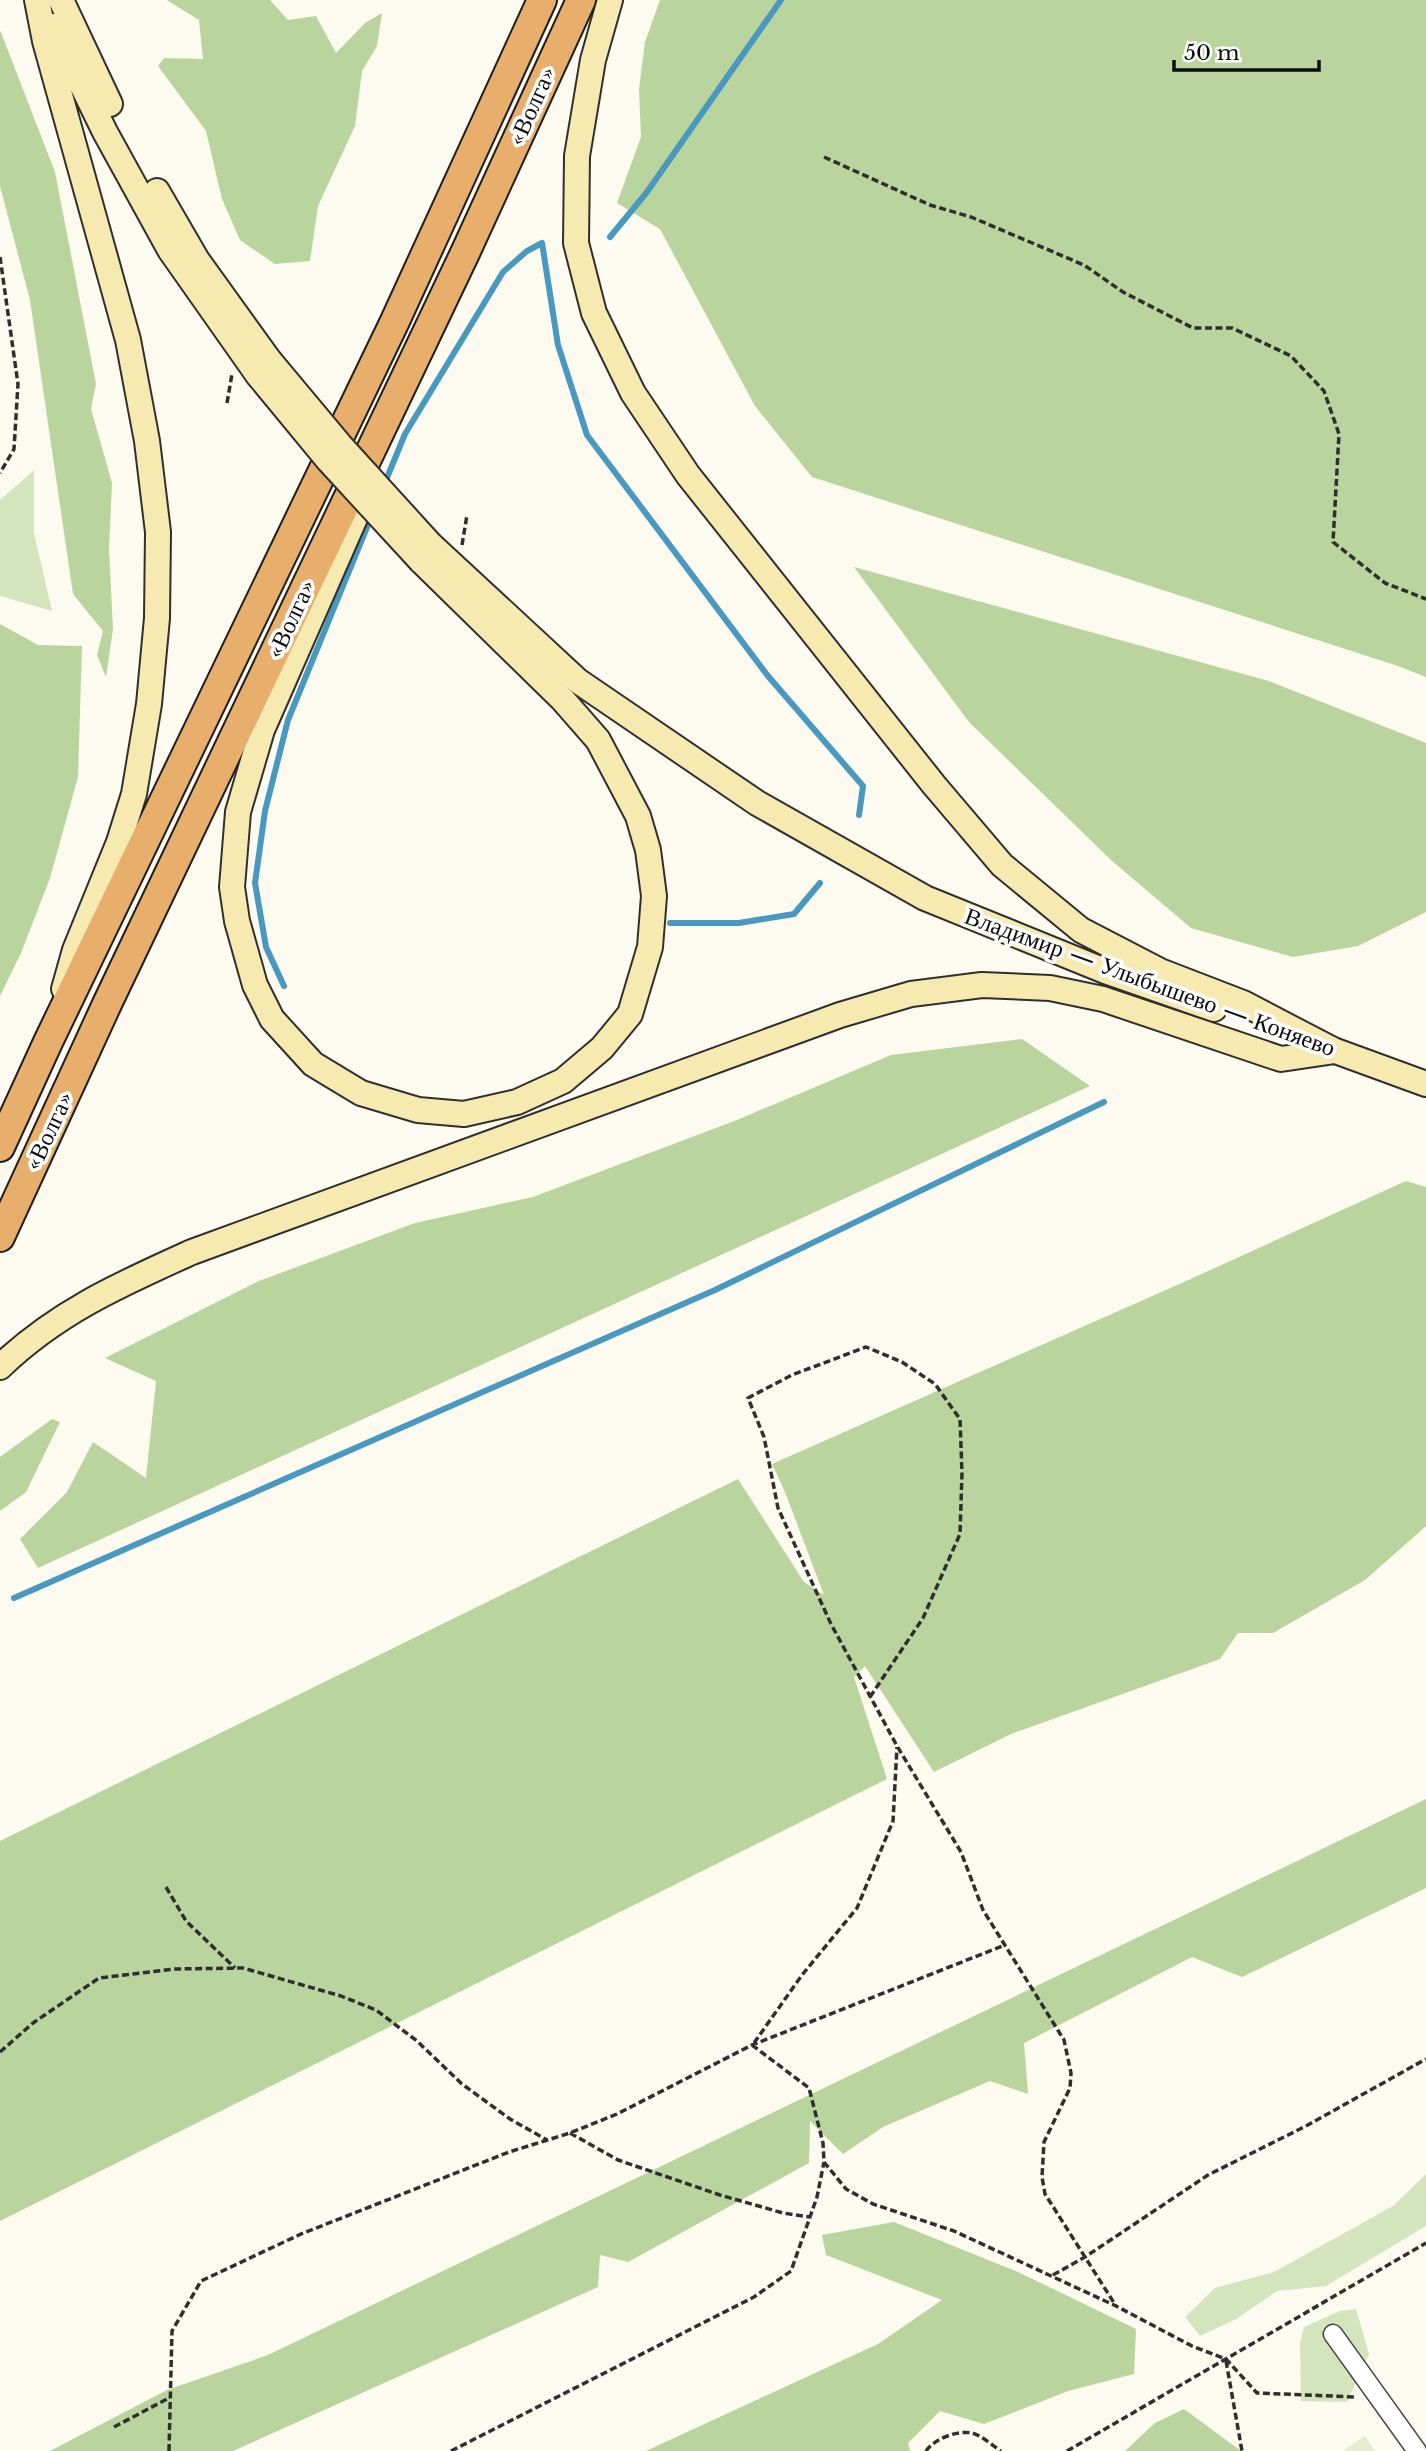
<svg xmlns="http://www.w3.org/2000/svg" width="1426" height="2451" viewBox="0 0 1426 2451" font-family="'Libre Baskerville',serif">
<rect width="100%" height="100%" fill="#fdfaf0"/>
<path fill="#d4e4bc" d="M34 470V533L52 611 0 596V500Z
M1426 2174V2226L1326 2286 1277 2291 1236 2319 1200 2336 1185 2317 1215 2288 1274 2272 1393 2206Z
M1356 2309 1369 2354 1347 2402 1301 2401 1300 2343 1304 2327 1340 2311Z"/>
<path fill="#bad49d" d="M167 0H270L288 20 316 16 336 53 365 23 382 13 377 46 362 71 355 126 318 206 310 261 275 264 240 240 222 199 206 131 158 66 164 58 203 59 199 20Z
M660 0H1426V677L1398 666 812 477 755 406 660 229 617 203 641 137 639 89 645 42Z
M0 30 55 172 96 384 91 409 112 483 109 549 113 629 106 677 97 655 103 631 73 594 30 300 0 186Z
M854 567 1269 681 1426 743V912L1358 946 1293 957 1191 928 1111 860 969 722Z
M0 624 38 645 82 646 78 777 50 878 21 953 0 996Z
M1022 1039 1090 1086 38 1568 20 1539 67 1492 93 1442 146 1478 156 1381 105 1358 259 1281 415 1223 533 1197 737 1120 891 1055Z
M1406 1181 1426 1187V1526L1365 1580 1273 1633H1238L1220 1659 1011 1734 934 1772 865 1666 854 1677 887 1779 0 2221V1841L738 1479 804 1582 824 1595 785 1492 772 1464 1184 1282Z
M52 1419 60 1422 26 1492 0 1511V1457Z
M1426 1799V1888L1242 1977 1192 1957 1024 2043 1028 2094 990 2081 883 2127 843 2154 810 2121 809 2163 628 2262 600 2255 598 2287 233 2451H50L167 2390 268 2355Z
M894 2222 1018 2272 1136 2329 1134 2374 1068 2391 984 2424 940 2411 908 2443 910 2451H646L878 2344 942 2300 826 2255 822 2235Z
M1184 2409 1241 2451H1125L1155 2423Z"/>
<path fill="#e4edcd" d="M1365 2436 1375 2451H1343Z"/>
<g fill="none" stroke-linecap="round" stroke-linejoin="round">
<path stroke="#4898bf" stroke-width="6" d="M610 237 647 192 781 0
M384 485 405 434 503 272 527 251 542 243 558 345 587 435 768 676 863 786 859 815
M670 923H739L794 914 820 883
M284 986 266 947 255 883 265 811 288 720 372 515
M14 1598 715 1290 1104 1102"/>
<g stroke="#404040" stroke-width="21">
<path id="minor" d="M1333 2334 1417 2451"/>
</g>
<g stroke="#2f2f2f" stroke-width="28">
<path id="secondary" d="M37 0 45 41 128 340 147 441 158 532 157 618 149 704 134 794 119 842 75 950 64 989
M61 0 110 104
M610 0 593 60 577 156 576 243 594 313 633 393 688 475 934 785 1002 865 1081 930 1160 971 1243 1003 1335 1051
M53 26 105 132 170 250 258 375
M157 191 197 260 269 360
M364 477 359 509 262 730 238 812 232 887 237 921 255 985 272 1019 313 1064 361 1093 418 1110 464 1114 517 1102 563 1081 602 1048 630 1014 650 947 654 896 648 850 638 816 598 740 563 700 421 561
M430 544 578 681 757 803 925 898 1105 971 1214 1009
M1322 1046 1426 1084
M0 1367C57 1312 121 1284 192 1252L840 1015 911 994 982 985 1050 988 1103 999 1281 1059 1335 1051"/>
</g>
<g stroke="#1e1e1e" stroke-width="32">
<path id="trunk" d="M0 1147 48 1042 395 321 542 0
M0 1237 107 1004 465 253 581 0"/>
</g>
<path stroke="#2f2f2f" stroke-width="3.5" stroke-dasharray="7 3.5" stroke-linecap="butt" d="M824 157 930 205 971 217 1084 265 1123 292 1193 328H1232L1291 356 1324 391 1339 434 1333 542 1385 583 1426 599
M0 257 18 384 14 449 0 473
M227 403 232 374
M462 545 467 515
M870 1697 923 1618 960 1534 962 1473 960 1419 935 1384 902 1362 866 1347 792 1375 748 1398 764 1437 778 1508 831 1624 897 1746 961 1852 983 1910 1064 2040 1071 2073 1070 2088 1044 2142 1042 2177 1045 2194 1116 2306
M166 1887 186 1921 235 1968
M754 2043 802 1975 857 1908 893 1821 897 1747
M752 2045 809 2088 823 2143 824 2162 846 2189 873 2204 954 2231 1116 2306 1192 2346 1226 2359 1257 2393 1356 2397
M0 2052 33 2023 99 1978 174 1969 243 1968 341 1996 376 2010 417 2041 462 2084 510 2119 547 2140
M570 2133 618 2160 720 2195 783 2213 810 2217
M1053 2275 1085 2257 1208 2175 1306 2126 1426 2059
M1226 2361 1242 2451
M114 2427 169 2398
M169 2451 172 2331 201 2281 301 2234 509 2152 570 2133 617 2114 752 2045 1005 1945
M451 2451 754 2297 791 2271 817 2197 824 2162
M926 2451C934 2439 957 2430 972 2433 981 2435 993 2446 1001 2451
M1067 2451 1426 2243"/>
<use href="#minor" stroke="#fff" stroke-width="18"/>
<use href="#secondary" stroke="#f7eab1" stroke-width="24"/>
<use href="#trunk" stroke="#e8ae6c" stroke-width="28"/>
<g stroke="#2f2f2f" stroke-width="28" stroke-linecap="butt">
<path id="secondary-bridge" d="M269 360 340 445 430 544
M258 375 329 461 421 561"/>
</g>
<use href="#secondary-bridge" stroke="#f7eab1" stroke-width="24"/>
</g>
<g text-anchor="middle" stroke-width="7" stroke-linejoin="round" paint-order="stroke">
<g font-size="24" fill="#0d0d0d" stroke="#fff">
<text transform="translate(532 106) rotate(-66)" y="8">«Волга»</text>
<text transform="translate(291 619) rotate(-65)" y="8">«Волга»</text>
<text transform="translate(1150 982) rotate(20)" y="8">Владимир — Улыбышево — Коняево</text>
<text transform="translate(49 1131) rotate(-65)" y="8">«Волга»</text>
</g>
</g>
<path d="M1174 60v10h145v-10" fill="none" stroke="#0d0d0d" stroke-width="3.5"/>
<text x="1184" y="60" font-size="21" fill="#0d0d0d" stroke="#ffffff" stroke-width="5" paint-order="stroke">50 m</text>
</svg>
